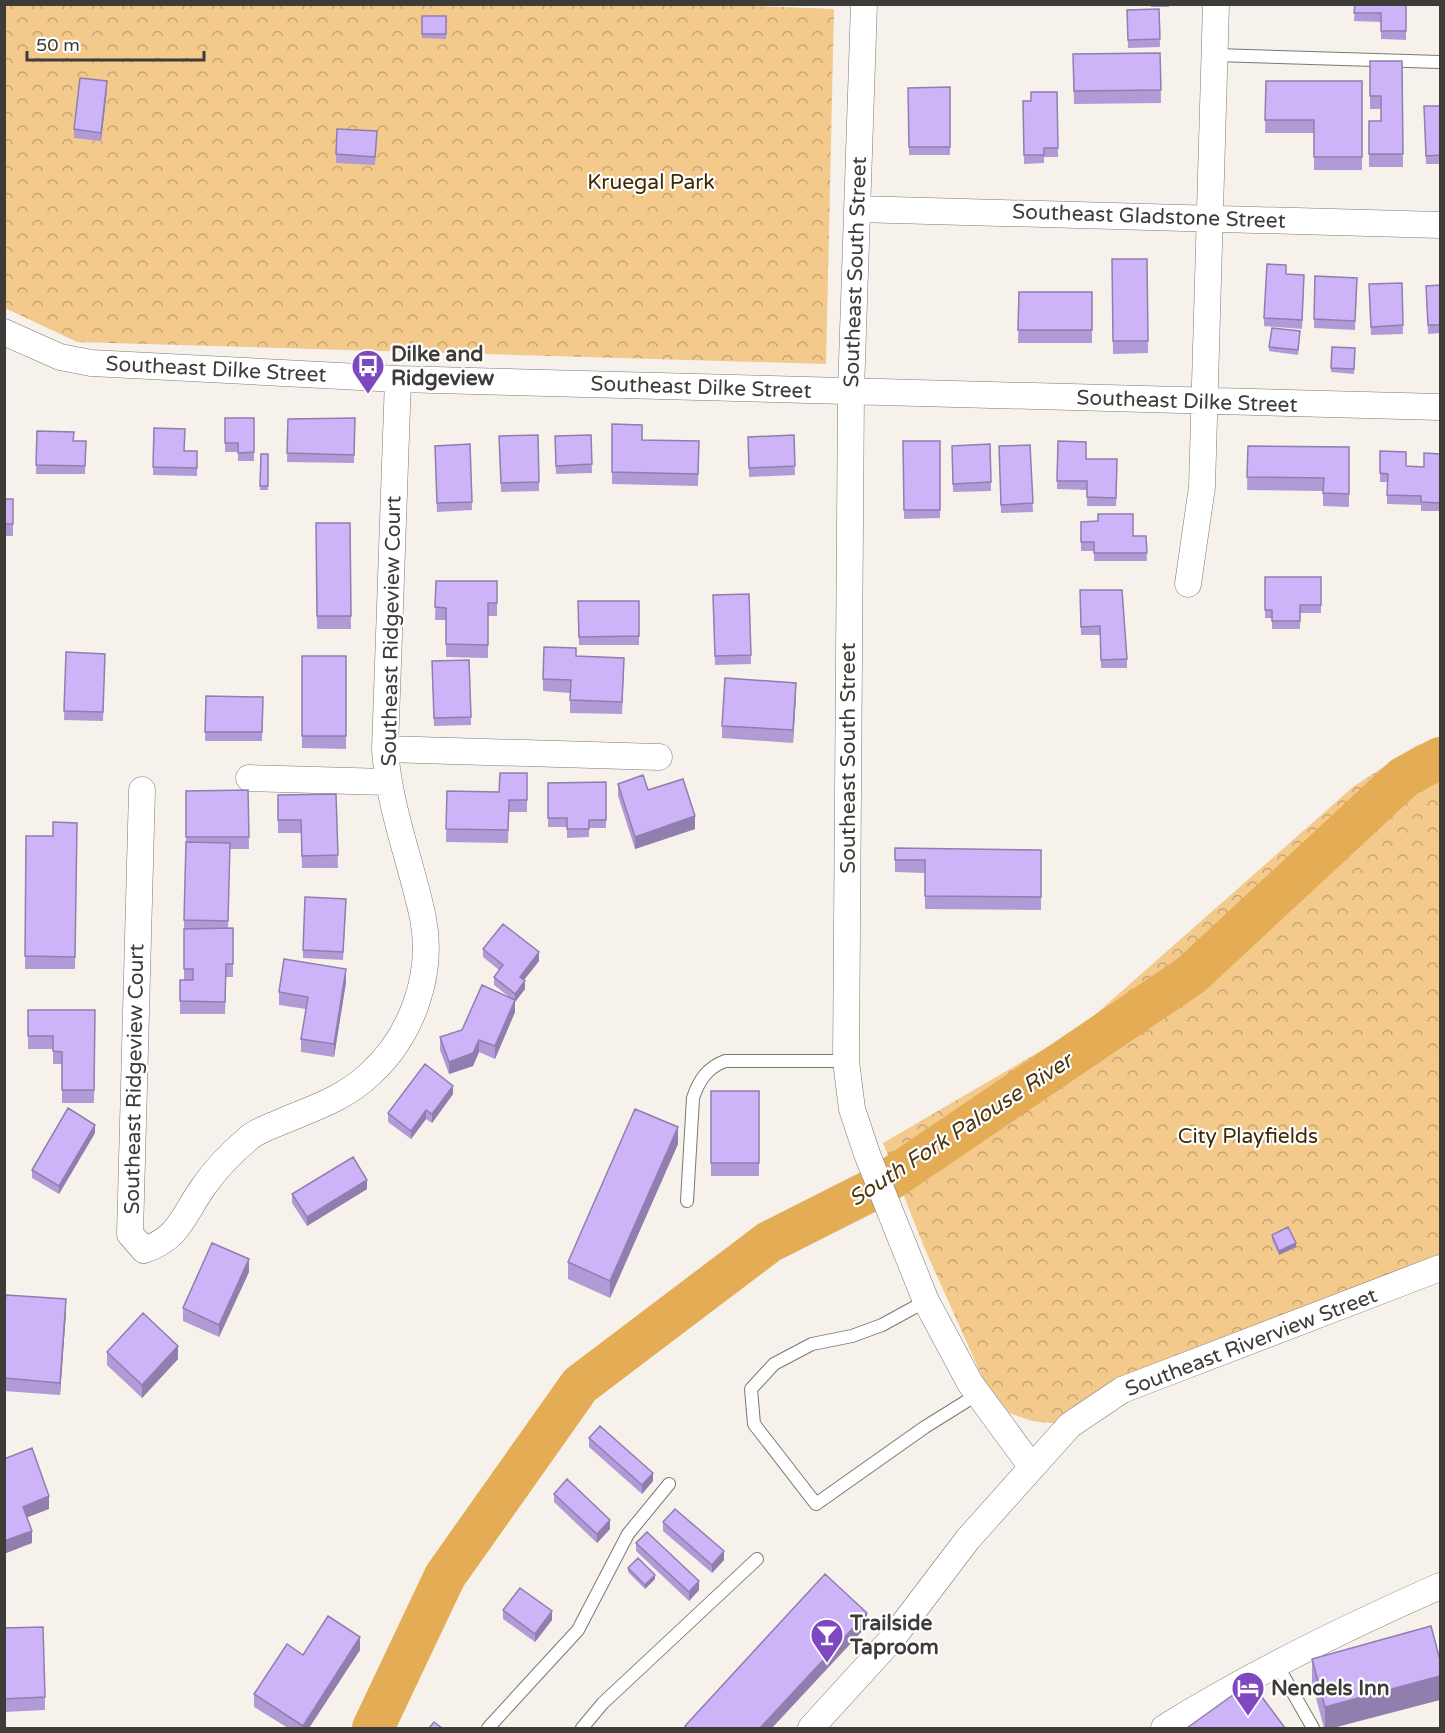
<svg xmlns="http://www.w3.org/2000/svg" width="1445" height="1733" viewBox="0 0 1445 1733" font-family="'Varela Round',sans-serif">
<defs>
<pattern id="forest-crowns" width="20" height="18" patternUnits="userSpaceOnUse" patternTransform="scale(1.5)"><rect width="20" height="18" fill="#f3c98c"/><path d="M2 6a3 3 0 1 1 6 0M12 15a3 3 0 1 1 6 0" fill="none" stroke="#c6a473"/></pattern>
</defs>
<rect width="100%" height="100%" fill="#f6f1eb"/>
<path fill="url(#forest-crowns)" d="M698 4 834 9 826 364 77 342 5 308V5Z
M1440 741V1268L1070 1425 1032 1421 1009 1413 984 1381 924 1247 883 1143 1080 1028 1353 787 1417 745Z"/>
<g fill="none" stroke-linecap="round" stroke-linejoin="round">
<path stroke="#e4ac54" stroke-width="42" d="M373 1728 445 1576 580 1385 769 1242 880 1186 1191 975 1404 777 1440 758"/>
<g stroke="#7d7873" stroke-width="14">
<path id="lane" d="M1215 55 1440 62
M687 1201 693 1098C699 1080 707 1068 725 1061H846
M926 1301 882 1325 852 1336 812 1344 774 1364 751 1389 754 1424 816 1504 925 1427 978 1394
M1276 1663 1313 1728
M488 1728 578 1630 628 1534 669 1484
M582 1728 603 1703 757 1559"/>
</g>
<g stroke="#7d7873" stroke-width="27">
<path id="street" d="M864 4 851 391 846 1061 852 1109 867 1154 926 1301 970 1383 1031 1466
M857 209 1440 225
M4 332 60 357 91 363 398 379 1440 407
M1188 584 1202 487 1216 4
M385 749 659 757
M249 778 387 782
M142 790 130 1234 144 1250C180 1238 183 1215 204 1186 217 1167 232 1152 250 1137 259 1130 272 1126 283 1121 314 1108 345 1098 370 1074 412 1036 434 974 423 918 411 861 389 808 385 749L398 379
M811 1728 892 1639 968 1539 1070 1425 1122 1390 1440 1268
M1164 1728C1252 1673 1345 1628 1440 1586"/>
</g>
<use href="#lane" stroke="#fff" stroke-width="12"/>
<use href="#street" stroke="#fff" stroke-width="26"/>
</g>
<path fill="#b09bd6" d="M1150 4H1169V7H1151Z
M1270 4H1301V5L1270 6Z
M1355 4H1406V40L1381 39V22L1354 21Z
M1159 9 1160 47 1128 48 1127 10Z
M422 16H446V39L422 38Z
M1160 53 1161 103 1074 104 1073 54Z
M1370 61H1402L1403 167H1369V121H1381V109H1370Z
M1266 81H1362V170H1314V133H1265Z
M950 87V155H909L908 88Z
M107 89 101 141 74 138V129Z
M1057 92 1058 157H1044V163L1024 164 1023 101H1031Z
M1424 106H1440V164H1426Z
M377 140 375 165 336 163V154Z
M1112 259H1147L1148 353 1113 354Z
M1286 274 1304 284 1302 329 1264 326V318Z
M1315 276 1357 286 1355 330 1314 328Z
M1402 283 1403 334 1371 335 1369 284Z
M1440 285V343V333L1428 334 1426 286Z
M1019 292H1092V343H1018Z
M1300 335 1298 355 1269 351V347Z
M1332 347 1355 348 1354 374 1331 372Z
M225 418H254V461H238V452H225Z
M355 418 354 463 287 462 288 419Z
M612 424 642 440 699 441 698 486 612 484Z
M154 428 185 451H197V476L153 475Z
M37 431 74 441H86L85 474H36Z
M538 435 539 491 501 492 499 436Z
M591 435 592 473 556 474 555 436Z
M794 435 795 475 749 477 748 437Z
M903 441H940V518L904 519Z
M1058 441 1086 459H1117L1116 506H1087V490L1057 489Z
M470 444 472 510 437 512 435 446Z
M990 444 991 491 953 492 952 446Z
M1030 445 1033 512 1001 513 999 446Z
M1248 446 1349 447V507L1323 506V491L1247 490Z
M1380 451 1406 466 1424 467 1440 454V511H1421V505L1387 504V482H1380Z
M268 454V490H260V486Z
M4 499H13V536H4Z
M1081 522 1133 536H1146L1147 561H1094V551H1081Z
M316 523H350L351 629H317Z
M1265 577H1321V613H1300V629H1272V618H1265Z
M436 581H497V616H488V658L446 657V620H435Z
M1080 590 1127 659V668H1101L1100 635H1081Z
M749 594 751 664 715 665 713 595Z
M578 601H639V645H579Z
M66 652 105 654 103 721 64 720Z
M302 656H346V749L302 748Z
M576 656 624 670 622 714 570 713V693L543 691V679Z
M469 660 471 725 434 726 432 661Z
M796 695 793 743 722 738V726Z
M206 696 263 697 262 741H205Z
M527 773V812H509L508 843 446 842 447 791 499 792Z
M606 782V828H589V837L567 838V827H548V783Z
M618 784 695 829 635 849 618 796Z
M248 790 249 849H230L228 928H233V977H226L225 1014H180V980H184V920L186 842V791Z
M336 794 338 868H302L301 833H278V795Z
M77 823 75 969H25L26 836H53Z
M895 848 1041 850V910L925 909V873L895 872Z
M346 908 343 960 303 958V950Z
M483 949 539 961 524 980 525 989 515 1002V1012L495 1059 479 1052 473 1066 449 1074 440 1050V1037L462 1030 508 996 494 985V977L499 970 483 957Z
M346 982 334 1057 301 1052V1039L306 1009 279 1005V992Z
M28 1010H95L94 1103H62V1064H53V1049H28Z
M711 1091H759V1176H711Z
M453 1094 432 1123 426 1119 411 1139 388 1122V1113Z
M95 1133 59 1194 32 1178V1170Z
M678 1144 610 1298 568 1279V1262Z
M367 1189 307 1226 292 1203V1194Z
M1272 1235 1296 1247 1279 1255 1272 1240Z
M249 1272 219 1337 183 1321V1308Z
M4 1309 66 1312 60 1395 4 1391Z
M107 1352 178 1359 142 1398 107 1365Z
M589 1438 653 1481 642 1494 589 1447Z
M554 1494 610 1529 597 1543 554 1502Z
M663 1522 724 1560 712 1573 663 1531Z
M636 1543 699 1590 689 1601 636 1551Z
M628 1568 655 1579 645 1589 628 1572Z
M503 1610 552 1620 535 1642 503 1619Z
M4 1628 45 1697V1710L4 1712Z
M360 1650 309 1728H288L254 1707V1694L303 1655Z
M1312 1659 1333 1728H1324L1312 1683Z"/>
<path fill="#907eae" d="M107 81V89L101 141V133Z
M796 683V695L793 743V730Z
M695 816V829L635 849V837Z
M539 952V961L520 985V977Z
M346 969V982L334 1057V1044Z
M525 981V989L515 1002V994Z
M515 1000V1012L495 1059V1046Z
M479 1040V1052L473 1066 449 1074V1062Z
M453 1086V1094L432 1123V1114Z
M426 1110V1119L411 1139V1131Z
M95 1125V1133L59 1194V1186Z
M678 1127V1144L610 1298V1281Z
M367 1180V1189L307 1226V1217Z
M1296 1243V1247L1279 1255V1251Z
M249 1259V1272L219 1337V1325Z
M66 1299V1312L60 1395V1383Z
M178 1346V1359L142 1398V1385Z
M653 1473V1481L642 1494V1485Z
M49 1496V1509L23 1519V1507Z
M610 1520V1529L597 1543V1534Z
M32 1531V1543L4 1554V1541Z
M724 1551V1560L712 1573V1565Z
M655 1575V1579L645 1589V1585Z
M699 1581V1590L689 1601V1592Z
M552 1611V1620L535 1642V1634Z
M867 1613V1626L772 1728H760Z
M360 1637V1650L309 1728H303V1726Z
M1440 1676V1700L1333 1728H1325V1707Z"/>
<path fill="#cdb4f9" stroke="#907eae" stroke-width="1.5" d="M1355 4H1406V31H1381V13H1354Z
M1159 9 1160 39 1128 40 1127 10Z
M422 16H446V34H422Z
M1160 53 1161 90 1074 91 1073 54Z
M1370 61H1402L1403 154H1369V121H1381V96H1370Z
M80 78 107 81 101 133 74 129Z
M1266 81H1362V157H1314V120H1265Z
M950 87V147H909L908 88Z
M1031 92H1057L1058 148H1044V155H1024L1023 101H1031Z
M1424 106H1440V155L1426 156Z
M337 129 377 131 375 157 336 154Z
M1112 259H1147L1148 341H1113Z
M1267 264 1286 265V274L1304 275 1302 320 1264 318Z
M1315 276 1357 278 1355 321 1314 319Z
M1402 283 1403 325 1371 327 1369 284Z
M1440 285V335V325H1428L1426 286Z
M1019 292H1092V330H1018Z
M1272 328 1300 331 1298 350 1269 347Z
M1332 347 1355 348 1354 369 1331 368Z
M225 418H254V452L238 453V443H225Z
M355 418 354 455 287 453 288 419Z
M612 424 642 425V440L699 441 698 474 612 472Z
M154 428 185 429 184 451H197V468L153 467Z
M37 431 74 432 73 441H86L85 466 36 465Z
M538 435 539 482 501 483 499 436Z
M591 435 592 464 556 466 555 436Z
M794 435 795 466 749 468 748 437Z
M903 441H940V510H904Z
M1058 441 1086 442V459H1117L1116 498 1087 497V481H1057Z
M470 444 472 502 437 503 435 446Z
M990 444 991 482 953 484 952 446Z
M1030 445 1033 503 1001 505 999 446Z
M1248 446 1349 447V494L1323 493 1324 478 1247 477Z
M1380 451 1406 452V466L1424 467V453L1440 454V503L1421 502V496L1387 495 1388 474 1380 473Z
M261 454H268V486H260Z
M4 499H13V524H4Z
M1098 514H1133V536H1146L1147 553H1094V542H1081V522L1098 521Z
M316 523H350L351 616H317Z
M1265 577H1321V605H1300V621H1272V610H1265Z
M436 581H497V603H488V645L446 644V608L435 607Z
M1080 590H1122L1127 659 1101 660 1100 626 1081 627Z
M749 594 751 655 715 656 713 595Z
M578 601H639V636L579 637Z
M544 647 576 648V656L624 658 622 702 570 700 571 680 543 679Z
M66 652 105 654 103 712 64 711Z
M302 656H346V736H302Z
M469 660 471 717 434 718 432 661Z
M725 678 796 683 793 730 722 726Z
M206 696 263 697 262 732H205Z
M500 773H527V800H509L508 830 446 829 447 791 499 792Z
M643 775 648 790 683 779 695 816 635 837 618 784Z
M606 782V820H589V829H567V818H548V783Z
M248 790 249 837H186V791Z
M336 794 338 855 302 856 301 820H278V795Z
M53 822 77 823 75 957 25 956 26 836H53Z
M186 842 230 843 228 921 184 920Z
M895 848 1041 850V897L925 896V860H895Z
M305 897 346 899 343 952 303 950Z
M503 924 539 952 520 977 525 981 515 994 494 977 503 965 483 949Z
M233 928V964H226L225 1002 180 1001V980H193V969H184V929Z
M284 959 346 969 334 1044 301 1039 308 997 279 992Z
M482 985 515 1000 495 1046 479 1040 473 1053 449 1062 440 1037 462 1030Z
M28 1010H95L94 1090H62V1052L53 1051V1036H28Z
M425 1064 453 1086 432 1114 426 1110 411 1131 388 1113Z
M711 1091H759V1163H711Z
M68 1108 95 1125 59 1186 32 1170Z
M635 1109 678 1127 610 1281 568 1262Z
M353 1157 367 1180 307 1217 292 1194Z
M1288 1227 1296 1243 1279 1251 1272 1235Z
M212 1243 249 1259 219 1325 183 1308Z
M6 1295 66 1299 60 1383 4 1378V1309Z
M143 1313 178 1346 142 1385 107 1352Z
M600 1426 653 1473 642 1485 589 1438Z
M32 1448 49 1496 23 1507 32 1531 4 1541V1459Z
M567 1479 610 1520 597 1534 554 1494Z
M675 1509 724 1551 712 1565 663 1522Z
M647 1532 699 1581 689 1592 636 1543Z
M638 1558 655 1575 645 1585 628 1568Z
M825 1574 867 1613 760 1728H687L685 1726Z
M520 1588 552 1611 535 1634 503 1610Z
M328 1616 360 1637 303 1726 254 1694 287 1644 303 1655Z
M1431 1626 1440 1660V1676L1325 1707 1312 1659Z
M43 1627 45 1697 4 1699V1628Z
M1251 1682 1285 1728H1187Z
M434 1722 442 1728H429Z"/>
<defs>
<g id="bus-pin" transform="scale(1.725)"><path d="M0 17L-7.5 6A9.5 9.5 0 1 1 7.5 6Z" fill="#7e49c0" stroke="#fff"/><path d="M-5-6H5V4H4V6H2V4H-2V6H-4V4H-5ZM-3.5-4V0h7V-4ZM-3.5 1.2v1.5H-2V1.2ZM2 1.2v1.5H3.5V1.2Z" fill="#fff"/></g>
<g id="bar-pin" transform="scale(1.725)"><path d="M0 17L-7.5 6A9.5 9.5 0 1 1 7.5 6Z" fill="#7e49c0" stroke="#fff"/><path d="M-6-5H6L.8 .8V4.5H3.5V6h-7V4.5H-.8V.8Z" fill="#fff"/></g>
<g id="hotel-pin" transform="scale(1.725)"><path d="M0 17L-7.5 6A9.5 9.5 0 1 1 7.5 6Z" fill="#7e49c0" stroke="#fff"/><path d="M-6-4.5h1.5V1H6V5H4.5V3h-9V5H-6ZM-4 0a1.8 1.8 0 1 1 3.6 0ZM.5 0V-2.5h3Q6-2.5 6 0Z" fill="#fff"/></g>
</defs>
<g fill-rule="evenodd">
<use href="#bus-pin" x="368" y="366"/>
<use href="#bar-pin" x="827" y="1635"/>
<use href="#hotel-pin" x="1248" y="1688"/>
</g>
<g text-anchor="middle" stroke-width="4.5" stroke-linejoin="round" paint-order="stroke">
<g font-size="21" fill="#3f2901" stroke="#fff">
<text x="651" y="189">Kruegal Park</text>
<text x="1248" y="1143">City Playfields</text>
</g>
<g font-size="21" fill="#3e3c39" stroke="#fff">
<text transform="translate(1149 216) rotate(2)" y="7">Southeast Gladstone Street</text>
<text transform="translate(855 272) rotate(-88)" y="7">Southeast South Street</text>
<text transform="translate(216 369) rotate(3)" y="7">Southeast Dilke Street</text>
<text transform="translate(701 387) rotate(2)" y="7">Southeast Dilke Street</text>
<text transform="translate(1187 401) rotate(2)" y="7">Southeast Dilke Street</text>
<text transform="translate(391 631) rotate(-89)" y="7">Southeast Ridgeview Court</text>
<text transform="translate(848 758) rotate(-90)" y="7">Southeast South Street</text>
<text transform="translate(134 1079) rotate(-89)" y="7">Southeast Ridgeview Court</text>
<text transform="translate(1251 1342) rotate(-21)" y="7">Southeast Riverview Street</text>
</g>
<g font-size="21" font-weight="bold" fill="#3e3c39" stroke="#fff" text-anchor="start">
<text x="391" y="361">Dilke and<tspan x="391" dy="24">Ridgeview</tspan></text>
<text x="850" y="1630">Trailside<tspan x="850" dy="24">Taproom</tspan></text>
<text x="1271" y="1695">Nendels Inn</text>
</g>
<g font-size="22" font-style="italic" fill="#4d3611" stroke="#fff">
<text transform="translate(960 1129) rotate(-33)" y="8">South Fork Palouse River</text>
</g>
</g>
<rect width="1445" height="1733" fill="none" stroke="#3e3c39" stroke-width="12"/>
<path d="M27 51v9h177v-9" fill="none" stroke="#3e3c39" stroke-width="3"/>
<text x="36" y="51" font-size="18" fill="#3e3c39" stroke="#ffffff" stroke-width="4.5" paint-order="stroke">50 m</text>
</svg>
